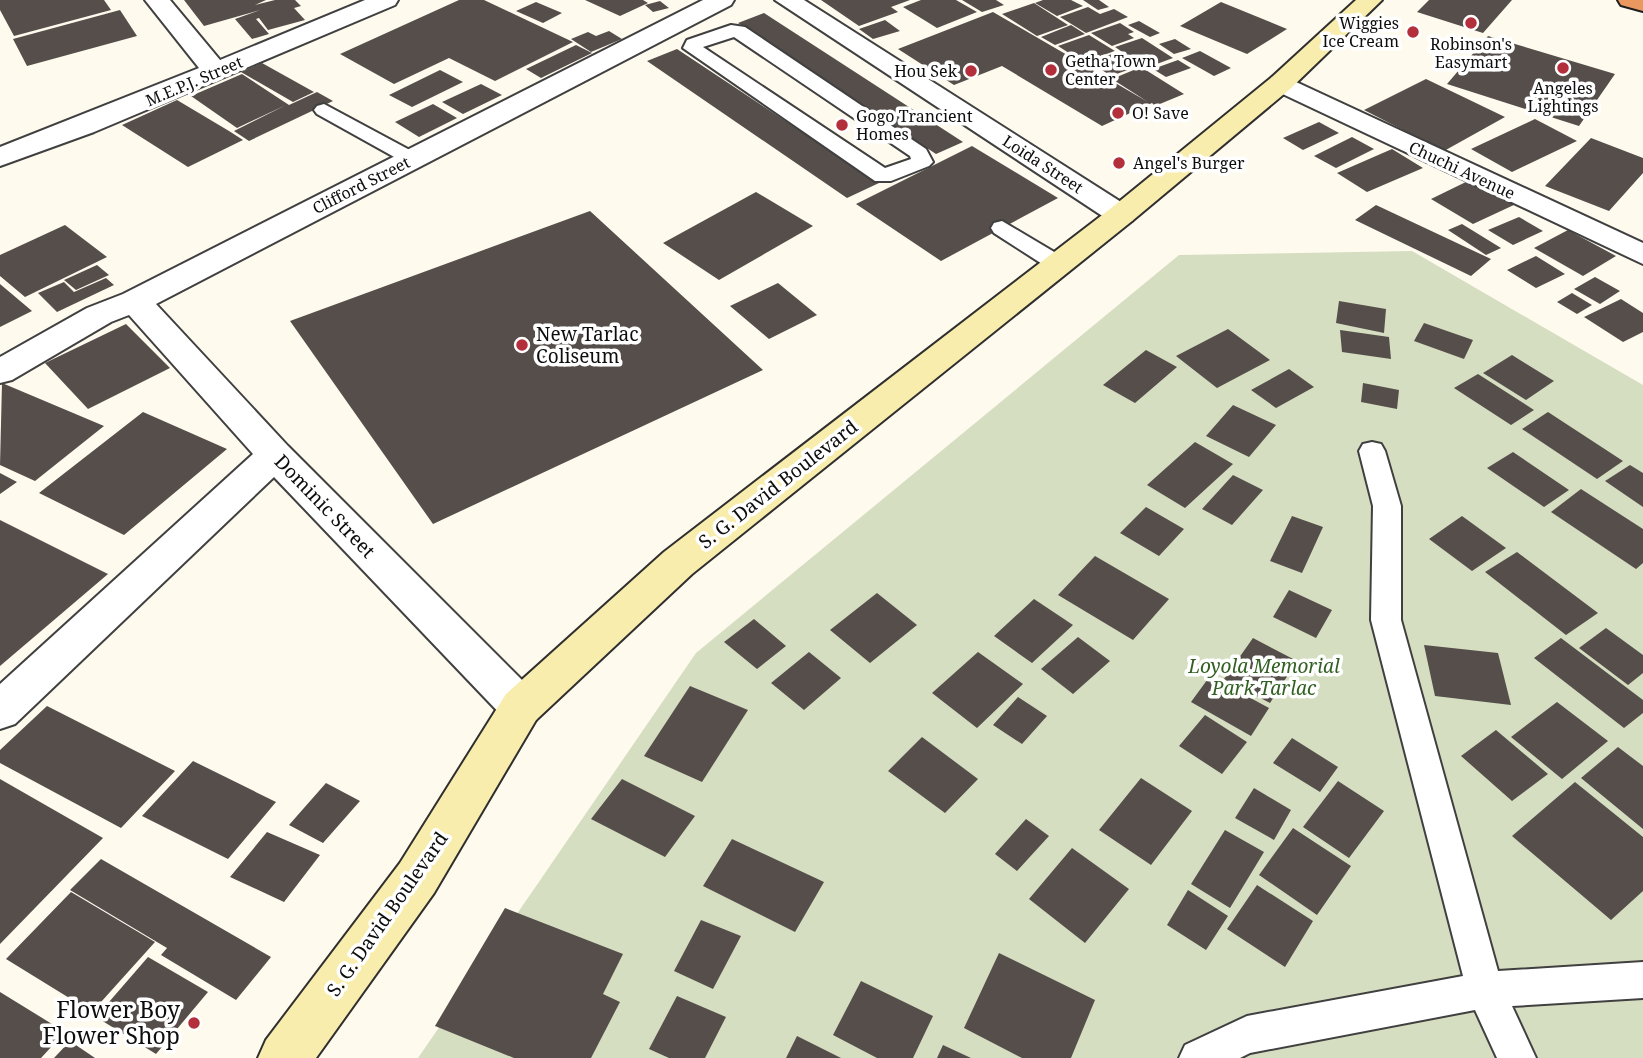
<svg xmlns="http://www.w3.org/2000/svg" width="1643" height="1058" viewBox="0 0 1643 1058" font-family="'Noto Serif',serif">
<rect width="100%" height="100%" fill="#fefaee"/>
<path fill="#d6dec1" d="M1412 251 1643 385V1058H418L696 653 1179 255Z"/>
<path fill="#554e4a" d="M0 0H104L111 10 14 36 0 10Z
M184 0H266L255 5 275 0H295L301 6 294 8 305 20 268 30 259 18 256 19 269 34 252 39 235 19 260 10 204 26Z
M459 0H484L573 42 495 81 449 58 394 84 340 54Z
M585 0H643L648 3 620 16Z
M821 0H910L891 7 898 12 859 26Z
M921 0H956L977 12 937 28 903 7Z
M962 0H996L1004 5 982 12Z
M1043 0H1071L1083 6 1057 16 1035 3Z
M1083 0H1099L1109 7 1098 10Z
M1429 0H1512L1483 33 1417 12Z
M660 1 669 8 653 12 645 5Z
M536 2 562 13 543 23 516 11Z
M1221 2 1287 29 1247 54 1180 26Z
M1034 3 1068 25 1037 36 1002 14Z
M1088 7 1100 14 1114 9 1128 17 1086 33 1060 17Z
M120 10 137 36 27 66 13 39Z
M993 12 1148 102 1112 79 1141 67 1184 94 1155 106 1152 103 1102 126 1002 66 954 85 898 49Z
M764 13 963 142 936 154 738 23Z
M885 20 900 31 873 39 859 29Z
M1139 21 1160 33 1150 37 1128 25Z
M1120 23 1134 32 1128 34 1134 38 1112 46 1091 33Z
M1071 25 1085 34 1055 45 1041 37Z
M609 31 622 39 591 52 571 39 588 32 596 36Z
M1089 35 1115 51 1083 62 1058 46Z
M1488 36 1615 74 1579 126 1447 84Z
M1142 38 1173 58 1146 68 1115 47Z
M1175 39 1191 49 1174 54 1159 44Z
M576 45 592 53 541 78 526 69Z
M677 49 879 183 847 198 647 61Z
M1200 51 1231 68 1214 76 1182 58Z
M1112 54 1133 68 1111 76 1090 62Z
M1178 60 1191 68 1166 77 1153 69Z
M262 63 314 92 293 102 241 72Z
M440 70 463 82 412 107 389 95Z
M242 74 289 105 317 92 333 101 249 141 234 131 286 105 237 128 191 96Z
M1426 79 1505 117 1444 151 1364 110Z
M481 84 502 95 463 114 442 102Z
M177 100 229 131 243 140 188 167 122 125Z
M433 104 457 118 419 137 395 122Z
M1535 119 1577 141 1512 172 1471 149Z
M1319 122 1339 133 1303 150 1283 138Z
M1352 137 1374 149 1336 168 1314 156Z
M1591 138 1643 158V173L1609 211 1545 186Z
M972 146 1058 198 941 261 856 204Z
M1392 149 1423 168 1367 192 1337 173Z
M1472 179 1516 204 1473 224 1431 199Z
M756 192 813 226 719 280 663 243Z
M1376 205 1491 259 1471 276 1355 220Z
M590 211 763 370 433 524 290 321Z
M1519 217 1543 231 1513 245 1488 230Z
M1462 224 1501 248 1486 255 1448 230Z
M65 225 107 257 25 297 0 276V255Z
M1568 230 1616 256 1583 276 1534 248Z
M1536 256 1565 274 1536 288 1507 270Z
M97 265 109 275 76 290 64 280Z
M1595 277 1620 291 1600 304 1574 289Z
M106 278 114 285 57 312 38 293 64 282 74 292Z
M778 283 817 315 769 339 730 306Z
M0 284 32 311 0 327Z
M1572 293 1592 305 1577 314 1557 302Z
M1621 299 1643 313V332L1623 342 1584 317Z
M1339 301 1386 309 1384 333 1336 323Z
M1424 323 1473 340 1464 359 1414 341Z
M126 324 170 368 88 409 45 363Z
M1228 329 1270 360 1217 388 1176 356Z
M1340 330 1389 337 1391 359 1342 352Z
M1146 350 1177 367 1135 403 1103 385Z
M1512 355 1554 381 1526 400 1483 373Z
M1289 369 1314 387 1276 408 1251 390Z
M1478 374 1534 410 1511 425 1454 388Z
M2 383 104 426 35 481 0 465Z
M1363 383 1399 390 1397 409 1361 402Z
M1233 405 1276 425 1249 457 1206 436Z
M143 412 227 449 124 535 39 493Z
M1548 412 1623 461 1597 479 1522 429Z
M1195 442 1233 464 1185 508 1147 485Z
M1513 452 1569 490 1544 507 1487 468Z
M1630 465 1643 473V507L1605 481Z
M0 473 17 482 0 494Z
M1233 475 1263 490 1232 525 1202 509Z
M1581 489 1643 529V563L1636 569 1551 512Z
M1146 507 1184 529 1159 556 1120 533Z
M1292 516 1323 527 1302 573 1270 561Z
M1462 516 1506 548 1472 571 1429 539Z
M0 520 108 574 0 666Z
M1517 552 1598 613 1566 635 1485 572Z
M1095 556 1169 599 1133 640 1058 595Z
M1289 590 1332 610 1316 638 1273 617Z
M877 593 917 625 870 663 830 630Z
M1034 599 1073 625 1032 663 994 636Z
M754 619 786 646 757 669 724 642Z
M1606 628 1643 655V673L1628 685 1579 648Z
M1078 637 1110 661 1073 694 1041 669Z
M1253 638 1297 661 1270 703 1224 679Z
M1561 638 1643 700V713L1624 728 1534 658Z
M1424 645 1498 653 1511 705 1435 696Z
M809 652 841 678 804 710 771 683Z
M978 652 1023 684 977 728 932 693Z
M1210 676 1269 708 1251 736 1191 702Z
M690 686 748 710 702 782 644 756Z
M1018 697 1047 716 1022 744 993 725Z
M1557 702 1608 741 1562 779 1511 737Z
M47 706 175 771 121 828 0 763V750Z
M1205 715 1247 742 1222 774 1179 746Z
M1496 730 1548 774 1512 801 1461 756Z
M922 737 978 779 945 813 888 771Z
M1292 738 1338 767 1320 792 1273 763Z
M1618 747 1643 766V829L1581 778Z
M193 761 276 802 228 859 142 816Z
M1141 778 1192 811 1151 865 1099 830Z
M0 779 103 838 0 944Z
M622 779 695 816 665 857 591 819Z
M1338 781 1384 811 1349 858 1303 827Z
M1575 782 1643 837V891L1611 920 1512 836Z
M326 783 360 801 323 843 289 825Z
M1254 788 1291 810 1274 840 1235 818Z
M1026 819 1049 836 1017 871 995 854Z
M1293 828 1351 866 1317 915 1259 875Z
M1225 830 1264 852 1230 908 1191 884Z
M267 832 320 855 284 902 230 877Z
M732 839 824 882 795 932 703 886Z
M1072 848 1129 889 1085 943 1029 899Z
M101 859 271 957 236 1000 161 955 167 948 70 890Z
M1257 885 1313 921 1285 967 1227 929Z
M1188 890 1228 916 1206 950 1167 925Z
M71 892 155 942 92 1012 6 959Z
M505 908 623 954 603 994 620 1002 591 1058H514L435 1026Z
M701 920 741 936 713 989 674 971Z
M999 953 1095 1000 1071 1058H1022L964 1028Z
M148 957 208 992 156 1054 96 1017Z
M861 981 933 1016 913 1058H877L833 1035Z
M0 992 65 1032 41 1058H0Z
M677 996 726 1017 705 1058H669L649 1049Z
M797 1036 841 1058H786Z
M70 1041 95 1058H54Z
M943 1045 971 1058H937Z"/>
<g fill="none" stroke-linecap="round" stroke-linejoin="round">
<g stroke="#404040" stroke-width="4">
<path id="lane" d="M731 25 745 27 926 149 933 162 929 166 891 181H875L683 48 687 40ZM734 37 910 156 911 159 885 168 703 47Z
M324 104 419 155 422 159 419 163H405L317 114 314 110 317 106Z
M1002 221 1066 259 1069 264 1066 269H1050L994 233 991 228 994 223Z
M1372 442 1381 444 1385 451 1401 506V620L1498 971 1643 962V998L1512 1006 1536 1058H1497L1475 1010 1250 1053 1240 1058H1179L1185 1045 1247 1016 1463 976 1371 620 1373 506 1359 451 1363 444Z"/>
</g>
<g stroke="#404040" stroke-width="4">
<path id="street" d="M145 0H170L220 60 365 0H398L395 5 94 132 0 166V147L199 68Z
M703 0H734L731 5 156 304 288 446 536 694 543 707 536 720 521 725 506 720 274 477 15 724 0 729V684L253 454 129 315 111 322 12 380 0 383V357L87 308 123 294Z
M775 0H804L1132 209 1136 215 1132 221 1121 224 1110 221Z
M1281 75 1643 243V264L1272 89 1268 83 1272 77Z"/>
</g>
<g stroke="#2f2f2f" stroke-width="4">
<path id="secondary" d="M1356 0H1382L1290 89 1132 221 692 574 536 720 434 893 316 1058H258L266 1040 400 863 506 694 664 552 1110 209 1272 77Z"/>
</g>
<g stroke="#1e1e1e" stroke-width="4">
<path id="highway" d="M1618 0H1643V11L1621 5Z"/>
</g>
<use href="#lane" fill="#fff" fill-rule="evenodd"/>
<use href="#street" fill="#fff" fill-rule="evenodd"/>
<use href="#secondary" fill="#f9edad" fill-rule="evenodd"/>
<use href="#highway" fill="#ea9860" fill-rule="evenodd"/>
</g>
<g fill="#b32f3c" stroke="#fff" stroke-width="2.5">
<circle cx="1471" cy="23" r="7"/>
<circle cx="1413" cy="32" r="7"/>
<circle cx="1563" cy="68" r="7"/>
<circle cx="1051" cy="70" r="7"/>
<circle cx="971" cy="71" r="7"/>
<circle cx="1118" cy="113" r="7"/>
<circle cx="842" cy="125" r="7"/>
<circle cx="1119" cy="163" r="7"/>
<circle cx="522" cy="345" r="7"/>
<circle cx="194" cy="1023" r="7"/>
</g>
<g text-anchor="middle" stroke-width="7" stroke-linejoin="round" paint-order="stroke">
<g font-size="16" fill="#0d0d0d" stroke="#fff" text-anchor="start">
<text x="1399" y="29" text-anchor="end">Wiggies<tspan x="1399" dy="18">Ice Cream</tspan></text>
<text x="1471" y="50" text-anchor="middle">Robinson's<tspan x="1471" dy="18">Easymart</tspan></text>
<text x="1065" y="67">Getha Town<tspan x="1065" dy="18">Center</tspan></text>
<text x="957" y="77" text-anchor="end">Hou Sek</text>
<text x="1563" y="94" text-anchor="middle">Angeles<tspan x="1563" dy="18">Lightings</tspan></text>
<text x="1132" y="119">O! Save</text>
<text x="856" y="122">Gogo Trancient<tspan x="856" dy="18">Homes</tspan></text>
<text x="1133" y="169">Angel's Burger</text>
</g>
<g font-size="16" fill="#0d0d0d" stroke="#fff">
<text transform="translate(194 81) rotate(-23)" y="6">M.E.P.J. Street</text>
<text transform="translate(1043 164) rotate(33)" y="6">Loida Street</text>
<text transform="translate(1462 170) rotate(25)" y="6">Chuchi Avenue</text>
<text transform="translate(361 185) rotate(-27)" y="6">Clifford Street</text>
</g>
<g font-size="19" fill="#0d0d0d" stroke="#fff" text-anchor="start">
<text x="536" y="341">New Tarlac<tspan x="536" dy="22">Coliseum</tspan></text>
</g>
<g font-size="19" fill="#0d0d0d" stroke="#fff">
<text transform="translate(778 484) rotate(-38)" y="7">S. G. David Boulevard</text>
<text transform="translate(325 506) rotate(46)" y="7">Dominic Street</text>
<text transform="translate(387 914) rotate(-55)" y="7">S. G. David Boulevard</text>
</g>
<g font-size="19" font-style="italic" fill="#326022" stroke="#fff">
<text x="1264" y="673">Loyola Memorial<tspan x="1264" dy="22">Park Tarlac</tspan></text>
</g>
<g font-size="23" fill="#0d0d0d" stroke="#fff" text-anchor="end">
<text x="180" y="1018">Flower Boy<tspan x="180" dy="26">Flower Shop</tspan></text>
</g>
</g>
</svg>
